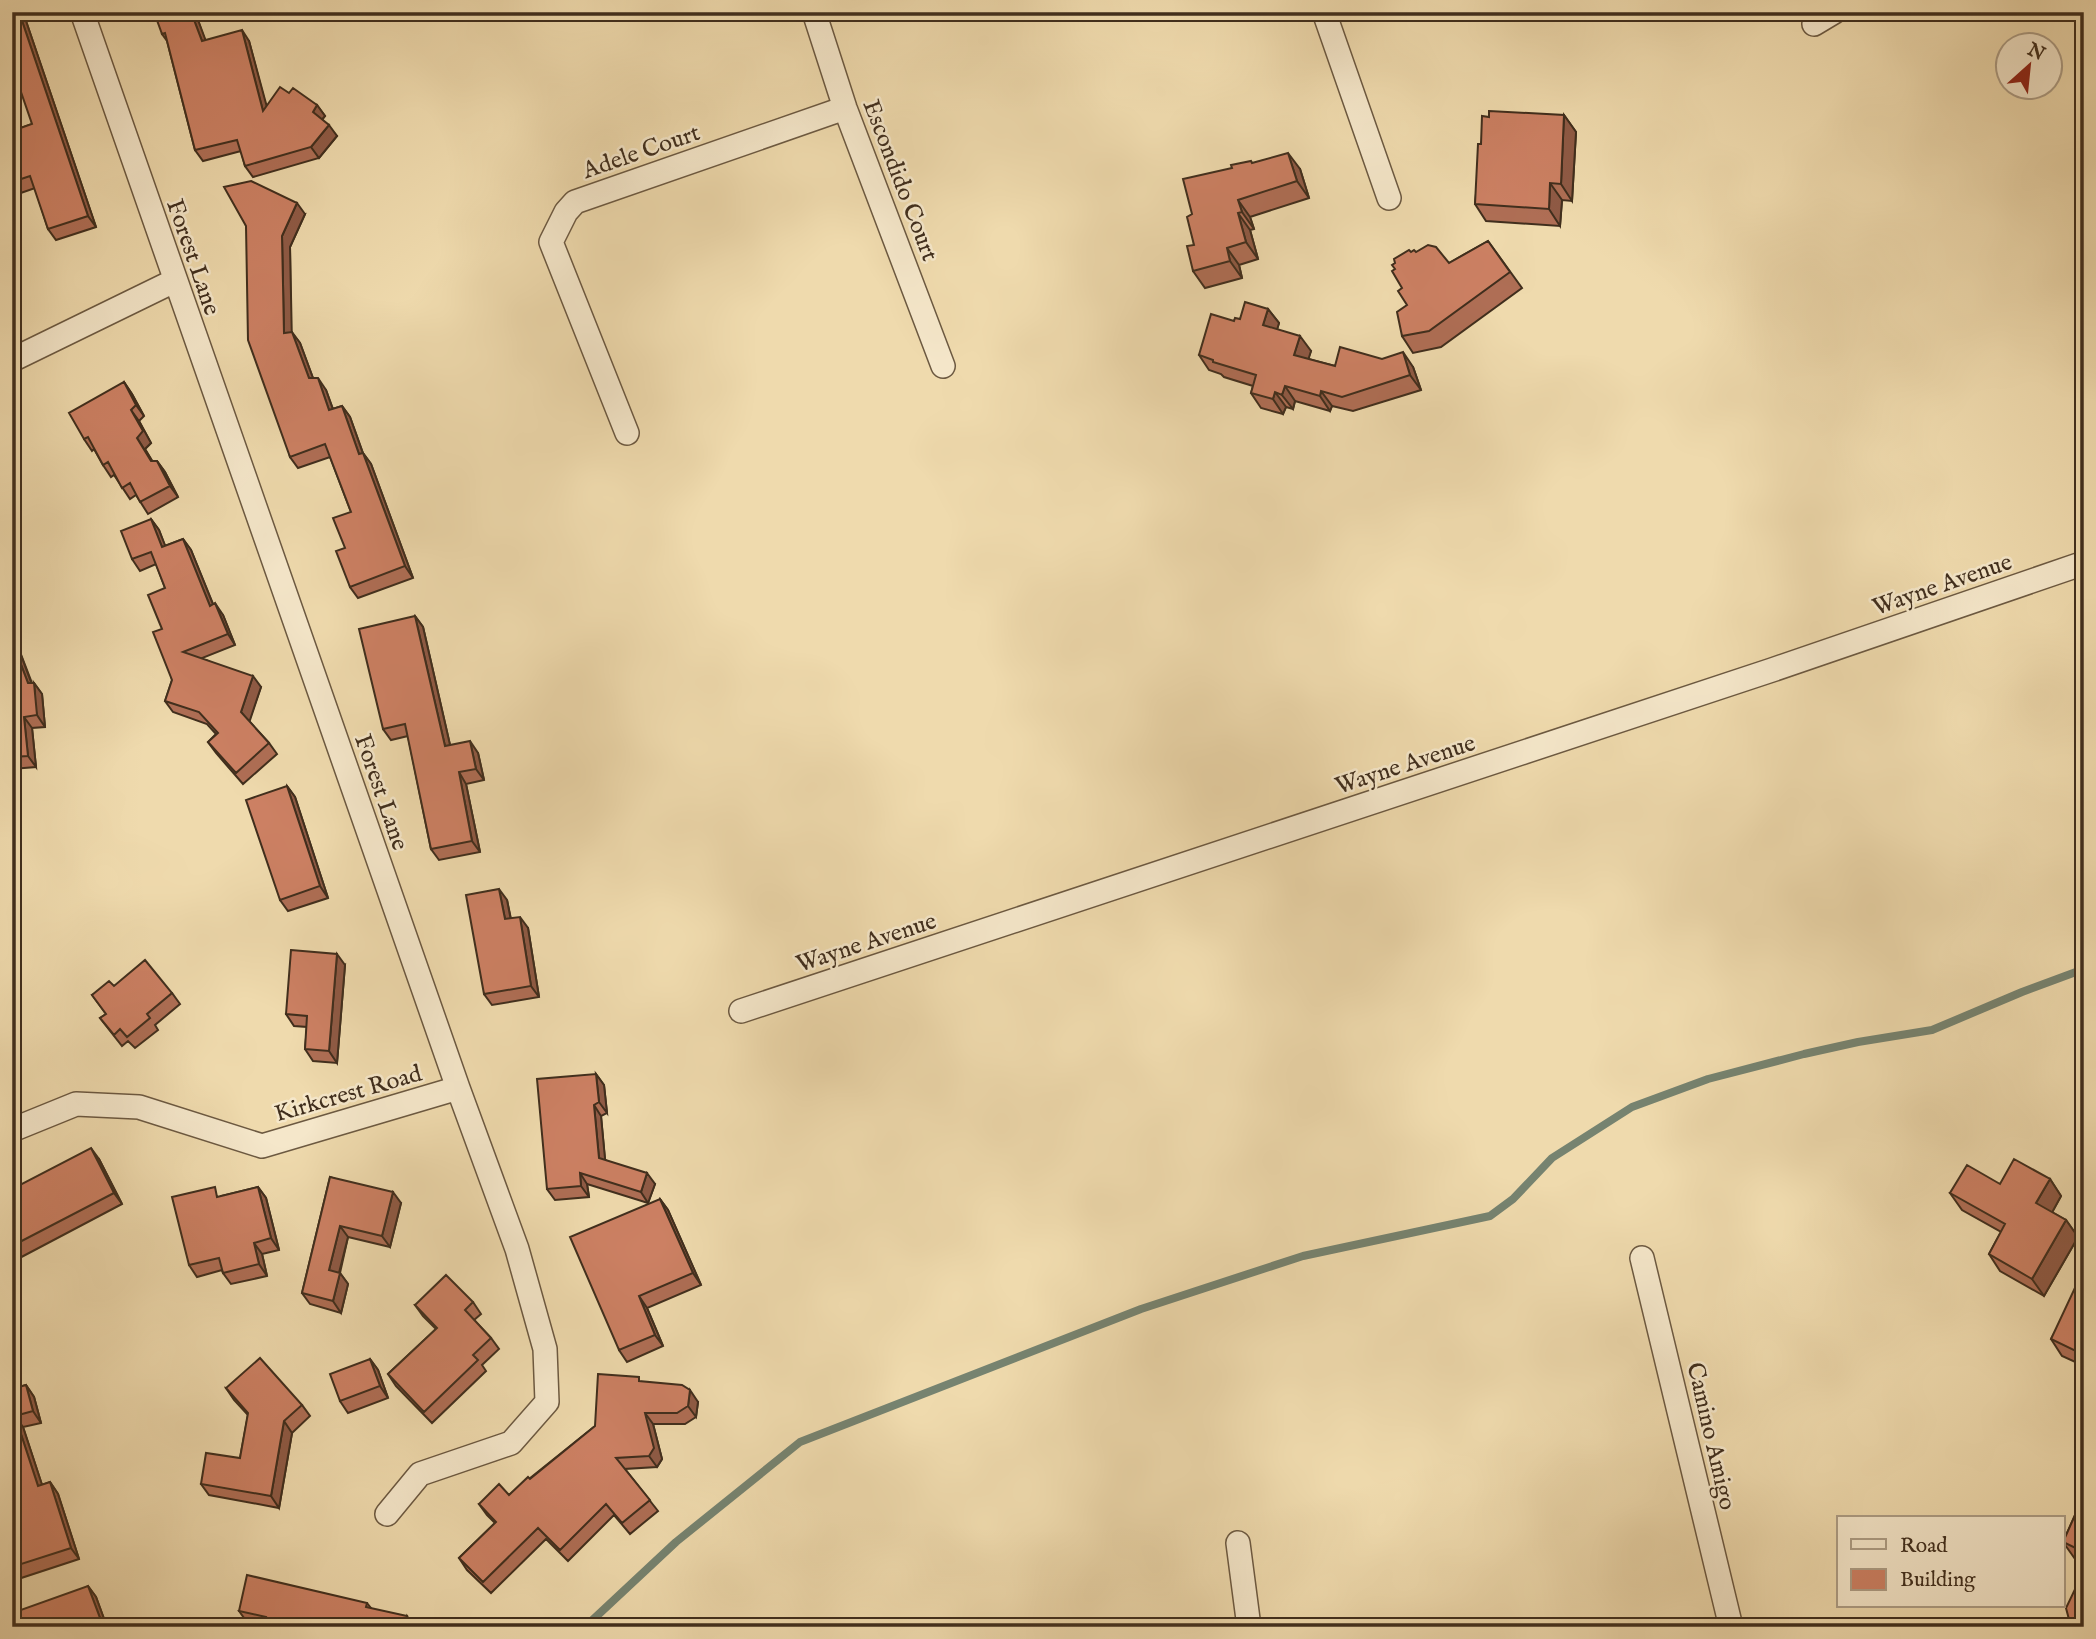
<svg xmlns="http://www.w3.org/2000/svg" width="2096" height="1639" viewBox="0 0 2096 1639" font-family="'IM FELL English',serif">
<rect width="100%" height="100%" fill="#efdaad"/>
<filter id="stains"><feTurbulence type="fractalNoise" baseFrequency=".00286" numOctaves="4"/><feColorMatrix values="0 0 0 0 .2 0 0 0 0 .09 0 0 0 0 .02 0 0 0 .5 -.17"/></filter>
<radialGradient id="worn" r=".72"><stop offset=".6" stop-color="#630" stop-opacity="0"/><stop offset="1" stop-color="#630" stop-opacity=".3"/></radialGradient>
<g fill="none" stroke-linecap="round" stroke-linejoin="round">
<path stroke="#768370" stroke-width="8" d="M585 1627 676 1542 800 1442 1141 1309 1303 1256 1490 1216 1513 1199 1552 1158 1632 1107 1708 1079 1804 1054 1858 1042 1932 1030 2022 992 2084 969"/>
<g stroke="#6c5941" stroke-width="26">
<path id="street" d="M82 12 458 1088 517 1249 545 1349 547 1402 511 1443 420 1474 387 1514
M814 12 845 108 943 366
M1324 12 1389 198
M1814 24 1834 12
M12 360 174 281
M627 433 551 242 566 212 575 202 845 108
M741 1011 1772 670 2084 563
M12 1130 76 1104 139 1107 262 1146 458 1088
M1642 1258 1731 1627
M1238 1543 1249 1627"/>
</g>
<use href="#street" stroke="#f5e7ca" stroke-width="23"/>
</g>
<path fill="#af6e55" stroke="#402e1d" stroke-width="2" d="M195 12 205 40 249 41 266 106 289 93 317 105 325 116 322 120 337 136 319 158 253 177 245 166 241 151 203 161 195 150 167 41 162 34Z
M26 21 96 227 56 240 48 229 35 188 12 196V131L32 124Z
M1564 115 1576 132 1572 201 1562 200 1560 226 1486 221 1475 204 1481 144 1489 117Z
M1253 163 1300 169 1309 198 1250 217 1254 229 1250 230 1258 259 1239 265 1242 278 1205 288 1193 271 1194 245 1192 214 1232 168Z
M305 214 290 247 291 332 300 343 313 378 326 390 333 409 342 406 350 417 363 453 371 464 413 578 358 598 350 587 345 548 351 512 330 457 298 468 290 457 246 226Z
M1488 241 1522 288 1441 347 1413 353 1402 336 1407 305 1411 252 1449 263Z
M1268 309 1279 323 1277 329 1311 351 1308 359 1335 366 1413 367 1421 390 1353 411 1332 406 1330 411 1295 401 1293 409 1286 407 1283 414 1261 408 1251 393 1253 386 1224 377 1221 374 1209 370 1199 355 1234 321Z
M124 382 132 394 144 416 139 421 151 443 145 449 152 461H157L165 472 178 497 148 514 136 495 130 499 114 475 111 477 103 465 94 449 92 451 84 439Z
M151 519 159 530 165 546 183 539 191 550 213 604 223 615 235 645 202 658 261 687 249 721 269 743 277 754 243 784 216 753 208 742 216 734 207 724 173 712 165 701 172 680 162 629 165 588 156 564 140 571 132 559Z
M415 616 423 627 450 745 478 753 484 780 466 784 480 852 439 860 431 849 408 736 391 740 383 729Z
M12 631 32 683H34L42 694 45 727 32 728 36 767 12 769Z
M287 786 295 797 328 898 288 911 280 900Z
M507 900 511 919 528 928 539 997 492 1005 484 994Z
M345 965 337 1063 313 1061 305 1049 307 1027 294 1026 286 1014Z
M114 986 172 993 180 1004 155 1025 158 1030 135 1048 128 1041 122 1046 100 1018 106 1014 92 995Z
M596 1074 604 1085 607 1113 601 1116 605 1160 655 1184 648 1203 587 1184 589 1197 555 1200 547 1189Z
M99 1159 122 1204 12 1262V1189Z
M330 1177 401 1203 390 1247 348 1237 340 1273 348 1284 341 1313 310 1304 302 1293Z
M2050 1179 2061 1196 2052 1212 2066 1220 2078 1237 2044 1296 2000 1271 1989 1254 2001 1232 1962 1210 1950 1193 2000 1184Z
M258 1187 266 1198 279 1250 262 1254 267 1276 231 1284 223 1273 222 1270 197 1277 189 1265 221 1196Z
M660 1199 668 1210 701 1285 647 1308 663 1346 627 1362 619 1350Z
M2084 1279V1366L2062 1356 2051 1339Z
M473 1302 481 1314 474 1320 491 1338 499 1349 482 1365 486 1371 432 1423 396 1386 388 1374 436 1329 423 1316 415 1305Z
M370 1359 378 1370 388 1398 348 1413 340 1401Z
M642 1382 698 1402 696 1417 685 1424H653L662 1459 657 1467 625 1469 658 1511 630 1534 614 1515 568 1561 546 1539 491 1593 467 1570 459 1558 495 1523 487 1515 479 1504 509 1495 595 1426Z
M26 1385 34 1397 41 1423 23 1427 42 1485 50 1482 58 1494 79 1559 12 1581V1389Z
M226 1388 302 1405 310 1416 292 1433 279 1508 209 1495 201 1484 240 1458 248 1415 234 1400Z
M2080 1504 2084 1627 2079 1581 2078 1560 2075 1559 2063 1542Z
M88 1586 96 1597 107 1627H21Z
M367 1603 371 1608 264 1626 247 1622 239 1611Z"/>
<path fill="#8f5a45" stroke="#402e1d" stroke-width="2" d="M19 12 26 21 96 227 88 216Z
M191 12H195L210 52 202 41Z
M242 30 249 41 271 122 263 111Z
M317 105 325 116 320 122 313 112Z
M1564 115 1576 132 1572 201 1561 184Z
M329 125 337 136 319 158 311 147Z
M1288 153 1300 169 1309 198 1297 181Z
M1550 183 1562 200 1560 226 1549 209Z
M1238 200 1250 217 1254 229 1242 212Z
M297 203 305 214 290 247 292 344 284 333 282 236Z
M1238 213 1250 230 1258 259 1246 242Z
M1227 248 1239 265 1242 278 1230 261Z
M1268 309 1279 323 1274 340 1263 325Z
M292 332 300 343 317 389 309 378Z
M1300 336 1311 351 1305 370 1294 355Z
M1403 352 1413 367 1421 390 1410 375Z
M318 378 326 390 337 421 329 410Z
M124 382 132 394 144 416 136 405Z
M1285 386 1295 401 1293 409 1282 395Z
M1321 391 1332 406 1330 411 1320 396Z
M1275 392 1286 407 1283 414 1273 399Z
M342 406 350 417 367 465 359 454Z
M131 410 139 421 151 443 145 449 159 472 137 438Z
M363 453 371 464 413 578 405 566Z
M157 461 165 472 178 497 170 486Z
M151 519 159 530 170 558 162 547Z
M183 539 191 550 218 617 210 606Z
M215 603 223 615 235 645 228 634Z
M415 616 423 627 453 758 445 746Z
M12 631 35 693 34 683 42 694 45 727 37 715 28 683 12 641Z
M253 676 261 687 249 723 241 712Z
M24 717 32 728 36 767 28 756Z
M470 741 478 753 484 780 476 769Z
M459 772 466 784 480 852 472 841Z
M287 786 295 797 328 898 320 886Z
M499 889 507 900 513 931 505 919Z
M520 917 528 928 539 997 531 986Z
M337 954 345 965 337 1063 329 1051Z
M596 1074 604 1085 607 1113 599 1102Z
M594 1105 601 1116 606 1169 599 1158Z
M91 1148 99 1159 122 1204 114 1193Z
M580 1173 587 1184 589 1197 581 1186Z
M647 1173 655 1184 648 1203 641 1192Z
M2050 1179 2061 1196 2048 1220 2036 1203Z
M258 1187 266 1198 279 1250 271 1238Z
M393 1192 401 1203 390 1247 382 1236Z
M660 1199 668 1210 701 1285 693 1273Z
M2066 1220 2078 1237 2044 1296 2032 1279Z
M340 1226 348 1237 337 1281 329 1270Z
M254 1243 262 1254 267 1276 259 1264Z
M340 1273 348 1284 341 1313 333 1301Z
M639 1296 647 1308 663 1346 655 1335Z
M370 1359 378 1370 388 1398 380 1386Z
M26 1385 34 1397 41 1423 33 1411Z
M690 1390 698 1402 696 1417 688 1406Z
M645 1413 653 1424 662 1459 657 1467 649 1456Z
M15 1416 23 1427 46 1497 38 1486Z
M284 1421 292 1433 279 1508 271 1496Z
M50 1482 58 1494 79 1559 71 1548Z
M88 1586 96 1597 107 1627 100 1618Z
M407 1616 414 1627H404Z"/>
<path fill="#cc8063" stroke="#402e1d" stroke-width="2" d="M12 12H19L88 216 48 229 30 176 12 182V131L32 124 12 66Z
M154 12H191L202 41 242 30 263 111 280 87 289 93 293 88 317 105 313 112 329 125 311 147 245 166 237 140 195 150 165 33 162 34Z
M1489 111 1564 115 1561 184 1550 183 1549 209 1475 204 1478 144H1481L1482 116 1489 117Z
M1288 153 1297 181 1238 200 1242 212 1238 213 1246 242 1227 248 1230 261 1193 271 1187 246 1194 245 1187 217 1192 214 1183 179 1232 168 1231 165 1251 161 1252 163Z
M251 181 297 203 282 236 284 333 292 332 309 378H318L329 410 342 406 359 454 363 453 405 566 350 587 336 551 345 548 333 518 351 512 325 444 290 457 248 340 246 226 224 187Z
M1488 241 1510 272 1429 331 1402 336 1397 312 1407 305 1398 291 1402 288 1392 271 1395 269 1392 265 1395 263 1394 259 1409 250 1411 252 1414 250 1416 252 1428 245 1436 247 1449 263Z
M1245 302 1268 309 1263 325 1300 336 1294 355 1335 366 1340 347 1382 359 1403 352 1410 375 1342 397 1321 391 1320 396 1285 386 1282 395 1275 392 1273 399 1251 393 1256 375 1213 362V360L1199 355 1211 314 1234 321 1235 318 1240 319Z
M124 382 136 405 131 410 143 431 137 438 151 461H157L170 486 140 502 130 483 122 488 108 462 103 465 88 437 84 439 69 413Z
M151 519 162 547 183 539 210 606 215 603 228 634 183 652 253 676 241 712 269 743 236 773 208 742 218 733 199 712 165 701 172 680 153 632 162 629 148 595 165 588 151 552 132 559 121 531Z
M415 616 445 746 470 741 476 769 459 772 472 841 431 849 405 724 383 729 359 629Z
M12 641 28 683H34L37 715 24 717 28 756 12 757Z
M287 786 320 886 280 900 246 800Z
M499 889 505 919 520 917 531 986 484 994 466 895Z
M291 950 337 954 329 1051 305 1049 307 1016 286 1014Z
M145 960 172 993 147 1014 150 1018 127 1037 120 1029 114 1035 100 1018 106 1014 92 995 109 981 114 986Z
M596 1074 599 1102 594 1105 599 1158 647 1173 641 1192 580 1173 581 1186 547 1189 537 1079Z
M91 1148 114 1193 12 1246V1189Z
M2014 1159 2050 1179 2036 1203 2066 1220 2032 1279 1989 1254 2005 1224 1950 1193 1967 1165 2000 1184Z
M330 1177 393 1192 382 1236 340 1226 329 1270 340 1273 333 1301 302 1293Z
M215 1187 217 1197 258 1187 271 1238 254 1243 259 1264 223 1273 219 1258 189 1265 172 1197Z
M660 1199 693 1273 639 1296 655 1335 619 1350 570 1237Z
M446 1275 473 1302 465 1310 491 1338 473 1355 478 1360 424 1412 388 1374 437 1328 415 1305Z
M2080 1277 2084 1279V1355L2051 1339Z
M260 1358 302 1405 284 1421 271 1496 201 1484 206 1453 240 1458 248 1413 226 1388Z
M370 1359 380 1386 340 1401 330 1374Z
M598 1374 639 1377V1381L682 1385 690 1390 688 1406 677 1413H645L654 1448 649 1456 616 1458 650 1500 622 1523 606 1504 560 1550 538 1528 483 1582 459 1558 496 1522 479 1504 499 1484 509 1495 528 1477 530 1479 595 1426Z
M26 1385 33 1411 15 1416 38 1486 50 1482 71 1548 12 1567V1389Z
M2080 1504 2084 1505V1627H2071L2066 1608 2079 1581 2075 1567 2082 1551 2063 1542Z
M247 1575 367 1603 366 1607 407 1616 404 1627H263L266 1617 239 1611Z
M88 1586 100 1618 77 1626V1627H21L15 1612Z"/>
<g text-anchor="middle" stroke-width="5" stroke-linejoin="round" paint-order="stroke">
<g font-size="24" fill="#402e1d" stroke="#f5e7ca">
<text transform="translate(641 151) rotate(-19)" y="8">Adele Court</text>
<text transform="translate(901 180) rotate(69)" y="8">Escondido Court</text>
<text transform="translate(194 257) rotate(71)" y="8">Forest Lane</text>
<text transform="translate(1942 584) rotate(-19)" y="8">Wayne Avenue</text>
<text transform="translate(1405 764) rotate(-18)" y="8">Wayne Avenue</text>
<text transform="translate(382 792) rotate(71)" y="8">Forest Lane</text>
<text transform="translate(866 942) rotate(-18)" y="8">Wayne Avenue</text>
<text transform="translate(348 1093) rotate(-16)" y="8">Kirkcrest Road</text>
<text transform="translate(1712 1436) rotate(77)" y="8">Camino Amigo</text>
</g>
</g>
<rect width="2096" height="1639" fill="none" stroke="#efdaad" stroke-width="42"/>
<rect x="14" y="14" width="2068" height="1611" fill="none" stroke="#402e1d" stroke-width="3.5"/>
<rect x="21" y="21" width="2054" height="1597" fill="none" stroke="#402e1d" stroke-width="2"/>
<rect x="1837" y="1516" width="228" height="91" fill="#f5e7ca" stroke="#ad9d85" stroke-width="2"/>
<rect x="1851" y="1539" width="35" height="10" fill="#f5e7ca" stroke="#ad9d85" stroke-width="2"/>
<text x="1900" y="1552" font-size="21" fill="#402e1d">Road</text>
<rect x="1851" y="1569" width="35" height="21" fill="#cc8063" stroke="#ad9d85" stroke-width="2"/>
<text x="1900" y="1586" font-size="21" fill="#402e1d">Building</text>
<g transform="translate(2029 66) rotate(27)"><circle r="33" fill="#f5e7ca" stroke="#ad9d85" stroke-width="2"/>
<path d="M0-5L12 26L0 18L-12 26Z" fill="#8f2418"/>
<text y="-10" font-size="19" font-weight="bold" text-anchor="middle" fill="#402e1d">N</text>
</g>
<rect width="100%" height="100%" filter="url(#stains)"/>
<rect width="100%" height="100%" fill="url(#worn)"/>
</svg>
